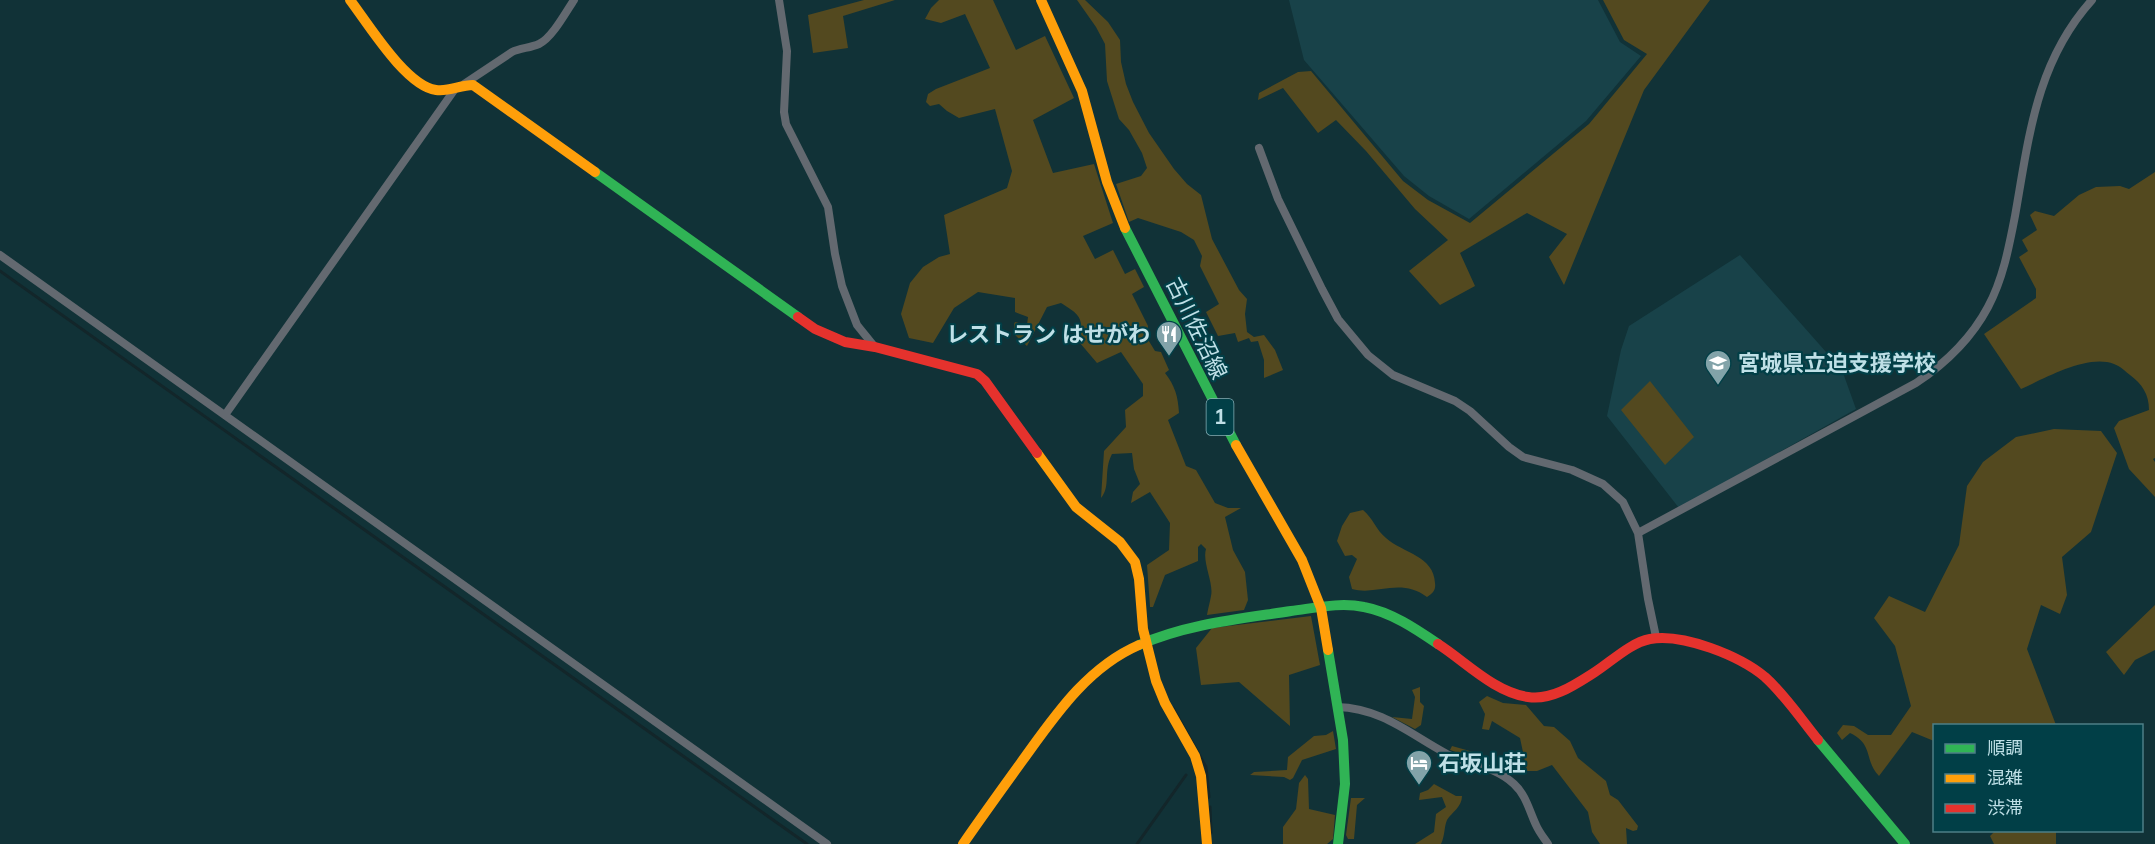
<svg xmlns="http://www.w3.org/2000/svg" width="2155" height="844" viewBox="0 0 2155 844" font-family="Mulish,'Noto Sans JP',sans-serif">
<rect width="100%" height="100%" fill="#113237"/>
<path fill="#184249" d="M1289 0H1598L1620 42 1641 56 1586 121 1469 219 1429 196 1404 176 1304 60Z
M1740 255 1842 370 1856 409 1679 508 1607 416 1621 350 1629 326Z"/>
<path fill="#53491f" d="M864 0H895L843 16 848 48 813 53 808 15Z
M939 0H993L1016 50 1045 36 1074 98 1033 120 1053 173 1094 164 1113 223 1083 236 1095 259 1113 250 1125 274 1135 269 1144 287 1132 294 1148 326 1147 338 1155 351 1161 352 1169 370 1165 373C1175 386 1178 396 1179 413L1168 420 1186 466 1196 470 1215 503 1228 508H1241L1225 517 1233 550 1245 572 1248 600 1244 610 1207 615C1208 608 1210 602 1211 596 1214 583 1202 562 1206 549L1201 544 1198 547V561L1165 575 1153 607H1150L1147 565 1169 550 1170 523 1150 492 1131 503 1133 492 1140 484 1134 469 1132 453 1112 454C1103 471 1111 486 1101 498L1104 451 1126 427 1125 410 1143 396V384L1121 352 1097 363 1080 343C1083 318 1082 316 1061 303L1047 307 1027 346 1015 335 1014 324 1015 322 1027 325 1028 317 1015 312V298L978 292 954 308 933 343 909 338 901 314 910 283 923 267 939 257 950 254 944 215 1007 188 1012 171 995 109 959 118 947 111 939 104 930 106 926 102 928 94 936 89 990 68 965 14 941 23 925 19 931 8Z
M1077 0H1085L1108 22 1120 40 1121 62 1126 84 1133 102 1149 133 1174 169 1187 184 1201 195 1212 239 1239 290 1247 299 1245 314 1247 332 1254 337 1264 335 1275 350 1283 370 1264 378V360L1258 341 1251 342 1249 338 1238 342 1235 333 1218 336 1206 312 1219 304 1200 266 1202 256 1194 240 1181 232 1138 218 1129 222 1116 184 1141 176 1147 168 1142 153 1129 130 1119 119 1107 81 1105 44 1096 27Z
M1603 0H1710L1644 90 1564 285 1549 257 1567 234 1527 213 1460 253 1475 286 1440 305 1409 271 1448 240 1415 209 1366 151 1336 120 1318 133 1283 88 1258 100 1259 93 1298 72 1311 71 1403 181 1428 200 1470 223 1589 124 1647 54 1624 40Z
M2155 172V458L2153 459 2155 462V497L2129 469 2114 428 2119 421 2149 410C2149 394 2142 384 2130 375 2125 371 2120 366 2114 364 2087 354 2046 378 2021 389L1984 334 2036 298V289L2019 257 2028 251 2022 240 2037 230 2030 215 2035 211 2054 216 2079 195 2096 187 2120 186 2129 189Z
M1650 381 1694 437 1665 465 1621 410Z
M2054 429 2101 431 2117 453 2091 532 2062 557 2067 595 2060 614 2041 605 2027 649 2056 725 1934 726V741L1912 732 1879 776C1864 761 1874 744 1850 733L1842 740 1837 733 1843 725 1854 726 1868 735H1891L1911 706 1895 646 1874 618 1889 596 1925 612 1959 545 1967 486 1983 462 2016 437Z
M1363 510C1373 518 1376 530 1386 538 1403 553 1434 556 1435 583 1436 590 1433 593 1427 597 1400 577 1377 596 1352 589L1349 577 1357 559 1352 555 1345 556 1337 541 1342 526 1350 513Z
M2155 605V650L2135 660 2124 675 2106 652Z
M1311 616 1320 665 1289 675 1290 726 1239 682 1201 685 1196 648 1212 628Z
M1420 687V702L1424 706 1421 725 1415 729 1392 717 1412 719 1415 697 1412 690Z
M1487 696 1503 703 1526 705 1544 726 1554 727 1570 741 1578 758 1606 781 1610 795 1618 800 1638 826 1637 830 1633 831 1626 828 1627 844H1600L1592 832 1588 812 1552 765 1537 771H1527L1520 738 1492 721 1489 730 1482 729 1485 714 1479 702Z
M1333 731 1336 749 1302 760 1293 778 1290 780 1284 777 1250 775 1254 772 1287 770 1288 757 1314 736 1326 735Z
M1452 746 1477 753 1488 758 1487 763 1450 750Z
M1305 775 1308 779 1309 809 1335 815 1333 839 1327 844H1283V827L1296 809 1299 783Z
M1434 784 1456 796H1462C1462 807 1452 812 1447 820 1444 827 1445 836 1441 844H1415L1434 832 1436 814 1446 807 1442 797 1419 800 1420 793 1428 790Z
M1351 798H1365L1357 805 1354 839H1348L1346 835Z
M1995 831H2056V844H1994L1990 836Z"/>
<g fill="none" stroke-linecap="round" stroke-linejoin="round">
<path stroke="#13262a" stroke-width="3" d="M0 271 807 844
M1173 708 1206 767 1209 797
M1210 807 1211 833
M1137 844 1186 775"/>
<path stroke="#636970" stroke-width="8" d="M779 0 787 51 784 112 786 124 828 207 835 254 842 286 857 325 874 346
M464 84 512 52C520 48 530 48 539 44 552 38 566 12 574 0
M1259 148 1278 199 1322 289 1338 319 1368 355 1393 375 1455 401 1470 411 1509 447 1523 457 1572 470 1603 484 1623 502 1638 533 1648 599 1656 637
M0 255 827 844
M225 415 455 89
M1638 533 1916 383C1946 363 1971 339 1988 307 2003 279 2009 247 2015 216 2029 137 2036 62 2092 0
M1337 707C1382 708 1411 735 1447 754 1470 765 1495 766 1514 784 1526 795 1529 810 1536 825 1539 832 1544 838 1548 844"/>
<path stroke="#30b455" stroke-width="10" d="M595 172 798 317
M1125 228 1236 445
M1139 645C1187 624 1239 619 1291 611 1315 608 1340 602 1364 607 1391 612 1416 629 1438 644
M1328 650 1343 740 1345 784 1338 844
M1818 740 1905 844"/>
<path stroke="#ff9f0a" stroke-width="10" d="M350 0C369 25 406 86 436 90 449 92 460 85 473 85L595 172
M1041 0 1082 91 1107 182 1125 228
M1236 445 1302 560 1321 608 1328 650
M1037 453 1076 507 1120 542 1135 562 1139 579 1143 629 1156 681 1165 703 1195 756 1201 776 1207 844
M963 844C983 815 1004 786 1025 757 1056 714 1088 667 1139 645"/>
<path stroke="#e5322d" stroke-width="10" d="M798 317 815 329 845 342 875 347 977 374 985 381 1037 453
M1438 644C1466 662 1494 692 1528 697 1552 701 1576 684 1595 672 1612 661 1630 643 1650 639 1683 633 1740 656 1765 677 1785 695 1801 719 1818 740"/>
</g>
<defs>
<g id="restaurant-pin" transform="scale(1.35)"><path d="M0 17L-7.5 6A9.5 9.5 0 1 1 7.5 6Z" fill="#82a3a9" stroke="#013f47"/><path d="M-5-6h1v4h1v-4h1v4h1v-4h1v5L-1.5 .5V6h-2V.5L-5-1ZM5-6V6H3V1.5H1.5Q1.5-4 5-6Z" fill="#fff"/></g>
<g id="school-pin" transform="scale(1.35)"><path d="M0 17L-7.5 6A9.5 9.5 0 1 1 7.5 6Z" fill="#82a3a9" stroke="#013f47"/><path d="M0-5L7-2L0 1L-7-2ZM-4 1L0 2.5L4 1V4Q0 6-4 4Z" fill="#fff"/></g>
<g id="hotel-pin" transform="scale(1.35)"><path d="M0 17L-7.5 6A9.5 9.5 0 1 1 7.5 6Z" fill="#82a3a9" stroke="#013f47"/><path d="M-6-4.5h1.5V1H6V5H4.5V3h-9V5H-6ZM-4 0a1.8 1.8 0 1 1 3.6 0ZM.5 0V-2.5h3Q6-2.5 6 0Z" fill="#fff"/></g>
</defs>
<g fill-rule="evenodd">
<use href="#restaurant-pin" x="1169" y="334"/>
<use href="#school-pin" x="1718" y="363"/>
<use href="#hotel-pin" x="1419" y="763"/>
</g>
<g text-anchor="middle" stroke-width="4.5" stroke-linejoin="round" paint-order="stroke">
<rect fill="#013f47" stroke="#86b0b7" stroke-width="1.5" x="1206.5" y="399" width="27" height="36" rx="4.5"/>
<g font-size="21" font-weight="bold" fill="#bfe0e7">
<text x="1220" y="424">1</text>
</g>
<g font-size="22" fill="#bfe0e7" stroke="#013f47">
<text transform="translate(1197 328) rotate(64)" y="8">古川佐沼線</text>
</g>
<g font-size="22" font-weight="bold" fill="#bfe0e7" stroke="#013f47" text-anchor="start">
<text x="1150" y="342" text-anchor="end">レストラン はせがわ</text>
<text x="1738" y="371">宮城県立迫支援学校</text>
<text x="1438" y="771">石坂山荘</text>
</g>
</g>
<rect x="1933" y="724" width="210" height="108" fill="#013f47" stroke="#4d7f87" stroke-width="1.5"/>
<rect x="1945" y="744" width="30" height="9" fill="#30b455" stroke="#4d7f87" stroke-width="1.5"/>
<text x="1987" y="754" font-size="18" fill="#bfe0e7">順調</text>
<rect x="1945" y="774" width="30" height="9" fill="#ff9f0a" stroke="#4d7f87" stroke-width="1.5"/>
<text x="1987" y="784" font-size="18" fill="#bfe0e7">混雑</text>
<rect x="1945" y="804" width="30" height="9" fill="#e5322d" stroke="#4d7f87" stroke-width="1.5"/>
<text x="1987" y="814" font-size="18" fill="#bfe0e7">渋滞</text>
</svg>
